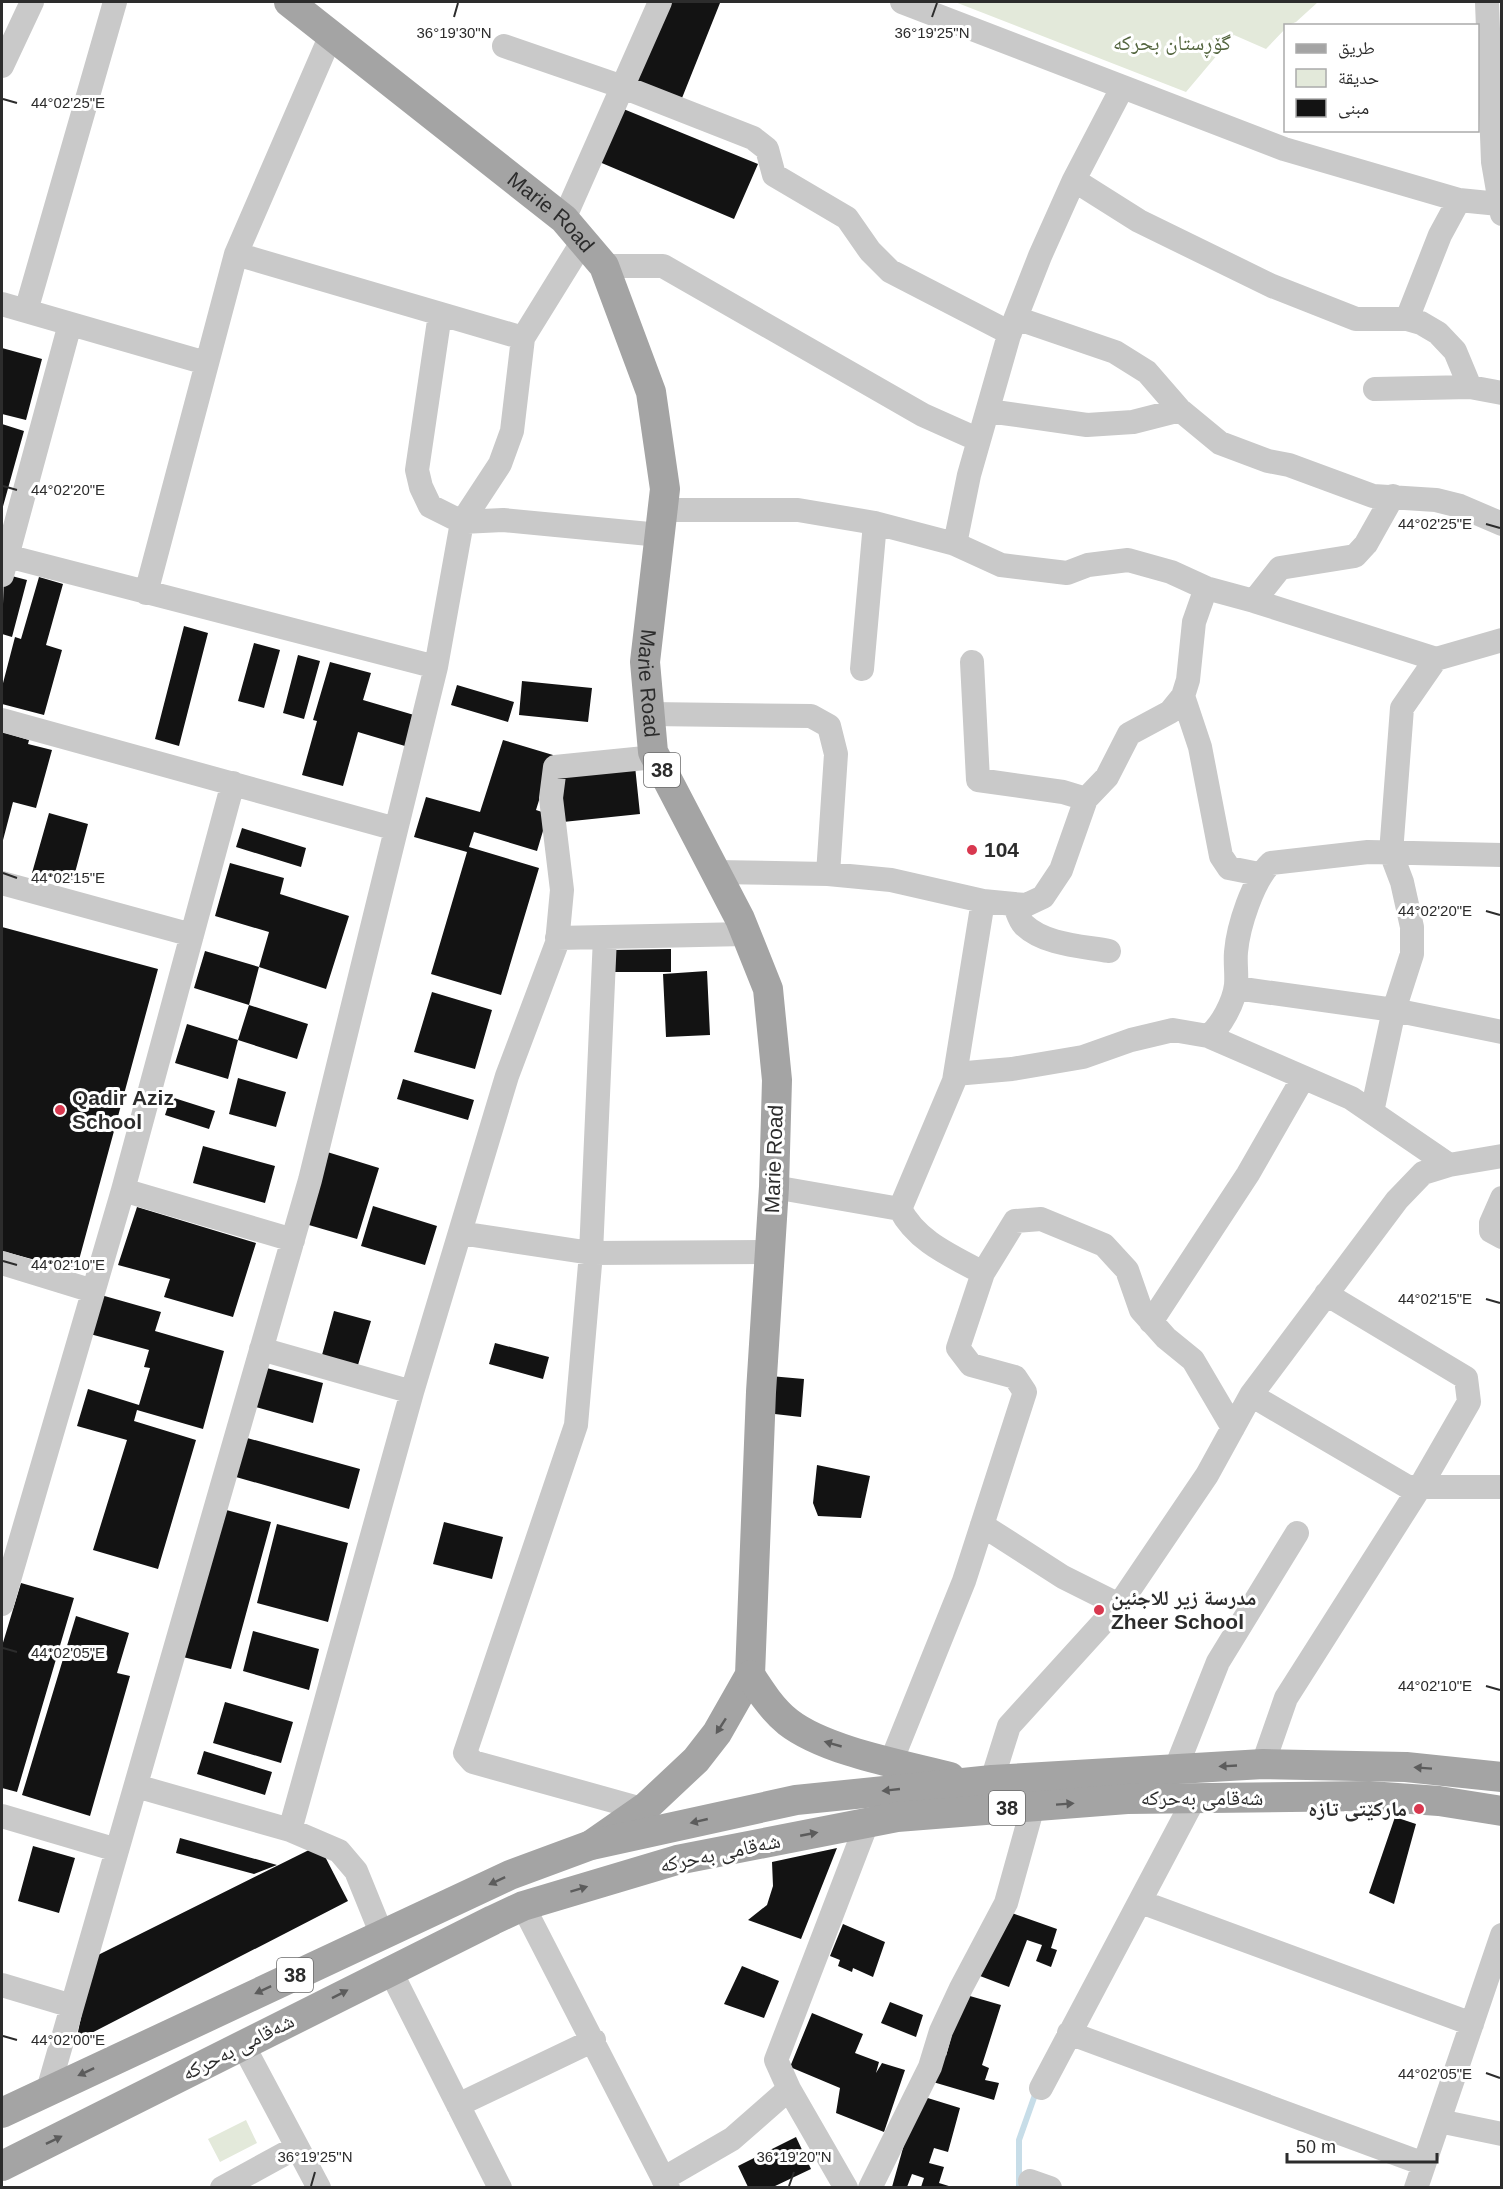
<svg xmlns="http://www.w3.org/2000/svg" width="1503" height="2189" viewBox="0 0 1503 2189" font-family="Helvetica,'Noto Naskh Arabic',sans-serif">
<rect width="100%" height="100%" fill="#fff"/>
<path fill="#e3e9da" d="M955 2H1318L1296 22 1286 26 1285 29 1266 49 1234 35 1186 92Z
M246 2120 257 2143 220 2162 208 2139Z"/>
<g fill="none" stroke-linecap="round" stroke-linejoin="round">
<path stroke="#c7dde8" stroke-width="6" d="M1019 2188V2140L1036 2092"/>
</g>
<path fill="#131313" d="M666 2 720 3 680 103 630 84Z
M621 108 758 164 734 219 597 161Z
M2 348 42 359 26 420 2 414Z
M2 424 24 431 2 510Z
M4 574 27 580 12 637 2 634Z
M39 577 63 584 46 645 62 650 44 715 2 704V687L15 637 21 639Z
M184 626 208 633 179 746 155 739Z
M254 643 280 650 264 708 238 701Z
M298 655 320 661 304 719 283 713Z
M330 662 371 673 363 700 414 715 405 746 358 732 343 786 302 775 317 721 313 720Z
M522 681 592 688 588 722 519 715Z
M457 685 514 702 508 722 451 705Z
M2 732 29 740 28 744 52 750 36 808 13 802 2 844Z
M503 740 553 755 536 810 548 814 537 851 474 832 469 847 539 868 501 995 431 974 467 852 414 837 426 797 480 812Z
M635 766 640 814 563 822 557 775Z
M49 813 88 824 72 884 32 873Z
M242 828 306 848 301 867 236 847Z
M230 863 284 878 280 894 349 916 326 989 259 967 269 932 215 916Z
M2 927 158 969 76 1271 2 1251Z
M671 949V972H613V950Z
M205 951 259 967 249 1005 194 988Z
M707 971 710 1035 666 1037 663 974Z
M432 992 492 1010 475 1069 414 1052Z
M249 1005 308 1024 297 1059 238 1040 228 1079 175 1063 187 1024 238 1040Z
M238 1078 286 1092 276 1127 229 1114Z
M403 1079 474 1100 468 1120 397 1099Z
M171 1097 215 1111 209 1129 165 1115Z
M203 1146 275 1166 265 1203 193 1183Z
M324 1151 379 1168 357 1239 302 1223Z
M373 1206 437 1226 425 1265 361 1246Z
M137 1207 256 1243 233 1317 164 1297 170 1279 118 1265Z
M101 1295 161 1312 155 1331 224 1351 203 1429 137 1410 134 1421 196 1440 158 1569 93 1550 127 1440 77 1426 88 1389 139 1405 150 1368 144 1367 149 1350 90 1334Z
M334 1311 371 1321 358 1365 322 1355Z
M495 1343 549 1357 543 1379 489 1364Z
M263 1367 323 1383 313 1423 252 1406Z
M770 1376 804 1379 801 1417 766 1413Z
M240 1436 360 1469 349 1509 229 1475Z
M817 1465 870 1476 861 1518 818 1516 813 1503Z
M219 1508 271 1522 231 1669 179 1656Z
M444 1522 503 1537 492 1579 433 1564Z
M277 1524 348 1543 328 1622 257 1603Z
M21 1583 74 1598 17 1792 2 1788V1646Z
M76 1616 129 1633 117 1673 130 1676 90 1816 22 1795Z
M253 1631 319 1649 309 1690 243 1671Z
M225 1702 293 1722 281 1763 213 1743Z
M204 1751 272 1772 265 1795 197 1774Z
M1395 1817 1416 1824 1394 1904 1369 1893Z
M180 1838 277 1865 254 1874 176 1853Z
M319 1845 348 1901 76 2041 94 1957Z
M33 1846 75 1858 59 1913 18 1901Z
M837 1848 801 1939 748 1920 767 1905 773 1886 772 1862Z
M1012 1913 1057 1929 1051 1948 1057 1950 1051 1967 1036 1961 1042 1945 1027 1940 1009 1987 980 1976Z
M843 1924 885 1942 873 1977 853 1968 852 1972 838 1966 840 1960 830 1956Z
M742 1966 779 1981 764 2018 724 2004Z
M963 1994 1001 2005 982 2065 989 2068 985 2080 999 2083 994 2100 933 2082 941 2055 946 2056Z
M890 2002 923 2015 916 2037 881 2023Z
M812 2013 863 2034 855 2053 879 2062 876 2073 882 2063 905 2070 884 2132 836 2113 840 2088 790 2067Z
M918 2095 960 2108 948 2152 934 2148 929 2163 944 2167 939 2183 952 2187H921L924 2178 912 2174 907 2187H892Z
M796 2137 811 2169 773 2187H748L738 2166Z"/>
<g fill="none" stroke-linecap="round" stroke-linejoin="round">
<path stroke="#c9c9c9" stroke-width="24" d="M902 2 1284 149 1459 200 1499 204
M1487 2 1493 162 1502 214
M504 46 623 87 753 138 767 149 774 175 847 218 870 251 890 271 1010 333
M2 66 32 2
M1074 180 1139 221 1272 286 1356 319H1407L1421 323 1438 333 1455 351 1470 387
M564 219 660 2
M236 254 523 338
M604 266H663L923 415 979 440
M2 304 206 363
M26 311 115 2
M440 314 417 470 421 487 430 506 462 522 503 520 660 535
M1016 318 1115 352 1147 372 1180 410
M1407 319 1440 235 1459 200
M1375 389 1470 387 1502 393
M988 411 1087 425 1133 422 1180 410 1220 443 1268 461 1289 465 1373 496 1436 500 1460 506 1502 524
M663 510H798L875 523 955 544 1001 565 1067 573 1088 565 1128 560 1171 572 1206 588 1254 601 1436 659 1502 640
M955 544 969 475 1009 335 1040 256 1074 180 1122 88
M7 556 436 667
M2 575 70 324
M146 593 236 254 331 35
M1254 601 1280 568 1355 556 1366 544 1393 496
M972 662 978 780 1063 792 1086 799
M862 669 875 523
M1183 696 1200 747 1221 856 1229 868 1259 874
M650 714 811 716 829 726 836 754 828 874
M2 720 396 829
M715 872 828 874 891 880 983 901 1014 904 1026 905 1043 897 1061 870 1086 799 1107 777 1129 734 1170 712 1183 696 1188 680 1194 622 1206 588
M2 883 192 935
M1014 904C1017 910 1019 920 1024 925 1045 945 1082 946 1109 951
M605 937 591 1253 576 1425 465 1753 473 1762 642 1809
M557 938 746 934
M1236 988 1394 1010 1502 1032
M1208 1036 1351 1098 1449 1165
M955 1074 1012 1069 1083 1057 1131 1040 1173 1030 1208 1036C1221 1027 1234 1002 1236 985 1237 974 1235 963 1236 952 1238 927 1253 880 1271 863L1368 852 1502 855
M1372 1112 1394 1010 1412 954V927L1402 882 1391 853 1402 708 1436 659
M774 1187 900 1209C917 1242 952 1256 983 1273
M123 1190 293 1240
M1502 1198 1491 1223V1231L1502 1237
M900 1209 954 1081 983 901
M460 1233 591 1253 771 1252
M2 1263 93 1291
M1151 1322 1248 1174 1303 1078
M261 1349 412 1392
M1251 1395 1408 1487H1502
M982 1525 1063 1577 1119 1605
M2 1604 123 1190 233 783
M891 1762 964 1581 1025 1392 1015 1377 971 1365 958 1348 983 1273 1015 1221 1041 1219 1104 1245 1127 1270 1141 1310 1166 1338 1193 1360 1233 1428
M1263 1764 1286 1698 1420 1487 1469 1402 1466 1378 1326 1294
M1176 1768 1218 1662 1297 1533
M992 1780 1009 1726 1119 1605 1207 1475 1251 1395 1397 1200 1423 1173 1449 1165 1502 1156
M136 1786 290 1830 339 1851 356 1871 382 1935
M2 1816 117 1850
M290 1830 412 1392 507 1076 557 943 562 890 551 798 555 767 655 757
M1141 1902 1472 2024
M523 1906 668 2188
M390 1970 500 2188
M2 1985 72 2006
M1069 2033 1424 2164
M243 2045 319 2188
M1041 2088 1194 1799
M789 2089 846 2188
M48 2090 310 1180 436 667 462 522 500 464 512 431 523 338 583 241
M458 2105 594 2040
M1439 2121 1502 2134
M663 2179 732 2139 789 2089 776 2060 867 1823
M1030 2181 1050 2188
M222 2188 297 2147
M870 2188 930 2067 941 2031 961 1988 1006 1903 1033 1806
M1416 2188 1502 1935"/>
<g stroke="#a4a4a4" stroke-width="30">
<path id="s1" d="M289 2 564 219 604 266 651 392 665 489 645 662 653 752 740 919 768 989 777 1080 774 1187 761 1392 750 1675 717 1733 696 1760 647 1806 591 1845"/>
<path d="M750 1675C761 1692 772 1709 788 1722 825 1751 903 1765 950 1777"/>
<path d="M2 2113 510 1875 591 1845 796 1800 992 1780 1263 1764 1406 1767 1502 1777"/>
<path d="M2 2166 493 1920 523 1906 677 1860 897 1817 1127 1799 1369 1796 1439 1801 1502 1811"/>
</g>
</g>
<defs><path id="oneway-solid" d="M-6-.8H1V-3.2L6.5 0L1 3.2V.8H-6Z" transform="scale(1.5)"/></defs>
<g fill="#5c5c5c">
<use href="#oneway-solid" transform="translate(721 1726) rotate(123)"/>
<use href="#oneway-solid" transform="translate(833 1744) rotate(-164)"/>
<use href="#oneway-solid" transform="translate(1228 1766) rotate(177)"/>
<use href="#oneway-solid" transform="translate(1423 1768) rotate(-176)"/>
<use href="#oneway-solid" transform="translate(891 1790) rotate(174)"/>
<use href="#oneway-solid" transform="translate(1065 1804) rotate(-4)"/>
<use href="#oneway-solid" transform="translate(699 1821) rotate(167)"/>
<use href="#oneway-solid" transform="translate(809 1834) rotate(-11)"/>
<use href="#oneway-solid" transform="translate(497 1881) rotate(155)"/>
<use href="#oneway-solid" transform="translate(579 1889) rotate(-17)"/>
<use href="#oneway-solid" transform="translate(263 1990) rotate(155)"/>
<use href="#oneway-solid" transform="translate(340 1994) rotate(-27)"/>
<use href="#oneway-solid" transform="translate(86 2072) rotate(155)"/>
<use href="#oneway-solid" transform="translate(54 2140) rotate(-26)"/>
</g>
<path fill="none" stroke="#2c2c2c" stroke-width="2" d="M454 17 458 3M932 17 937 3M3 99 17 103M3 486 17 490M1486 524 1500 528M3 873 17 878M1486 911 1500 915M3 1261 17 1265M1486 1299 1500 1303M3 1648 17 1652M1486 1686 1500 1690M3 2036 17 2040M1486 2073 1500 2078M311 2186 315 2172M789 2186 794 2172"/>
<g fill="#d8384f" stroke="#fff" stroke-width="2">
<circle cx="972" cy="850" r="6"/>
<circle cx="60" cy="1110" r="6"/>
<circle cx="1099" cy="1610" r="6"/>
<circle cx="1419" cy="1809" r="6"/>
</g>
<g text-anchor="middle" stroke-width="6" stroke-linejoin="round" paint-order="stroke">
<g fill="#fff" stroke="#6b6b6b" stroke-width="1.5">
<rect x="644" y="753" width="36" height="34" rx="4.5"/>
<rect x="989" y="1791" width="36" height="34" rx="4.5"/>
<rect x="277" y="1958" width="36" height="34" rx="4.5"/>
</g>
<g font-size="20" font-weight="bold" fill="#2c2c2c">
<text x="662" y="777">38</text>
<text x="1007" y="1815">38</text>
<text x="295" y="1982">38</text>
</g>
<g font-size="21" fill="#52643d" stroke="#fff">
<text x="1172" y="50">گۆڕستان بحركه‌</text>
</g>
<g font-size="21" fill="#2c2c2c" stroke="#fff">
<text dy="7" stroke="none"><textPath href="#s1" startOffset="336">Marie Road</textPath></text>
<text dy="7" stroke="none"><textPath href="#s1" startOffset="840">Marie Road</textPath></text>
<text transform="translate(774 1159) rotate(-88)" y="7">Marie Road</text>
<text x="1202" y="1805">شەقامی بەحرکە</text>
<text transform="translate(720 1853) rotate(-12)" y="7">شەقامی بەحرکە</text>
<text transform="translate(238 2047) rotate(-27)" y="7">شەقامی بەحرکە</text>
</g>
<g font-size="21" font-weight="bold" fill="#2c2c2c" stroke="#fff" text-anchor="start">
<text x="984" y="857">104</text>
<text x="72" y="1105">Qadir Aziz<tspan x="72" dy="24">School</tspan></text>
<text x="1111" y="1605">مدرسة زير للاجئين<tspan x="1111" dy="24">Zheer School</tspan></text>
<text x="1407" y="1816" text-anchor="end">مارکێتی تازە</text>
</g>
</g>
<g font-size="15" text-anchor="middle" fill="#2c2c2c" stroke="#fff" stroke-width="6" stroke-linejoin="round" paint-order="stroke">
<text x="454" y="38">36°19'30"N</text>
<text x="932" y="38">36°19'25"N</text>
<text x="68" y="108">44°02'25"E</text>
<text x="68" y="495">44°02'20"E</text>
<text x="1435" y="529">44°02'25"E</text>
<text x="68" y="883">44°02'15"E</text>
<text x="1435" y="916">44°02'20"E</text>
<text x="68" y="1270">44°02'10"E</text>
<text x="1435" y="1304">44°02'15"E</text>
<text x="68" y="1658">44°02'05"E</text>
<text x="1435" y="1691">44°02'10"E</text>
<text x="68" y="2045">44°02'00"E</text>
<text x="1435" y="2079">44°02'05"E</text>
<text x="315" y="2162">36°19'25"N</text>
<text x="794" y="2162">36°19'20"N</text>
</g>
<rect width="1503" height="2189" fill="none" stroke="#2c2c2c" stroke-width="6"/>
<rect x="1284" y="24" width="195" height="108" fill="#ffffff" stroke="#ababab" stroke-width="1.5"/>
<rect x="1296" y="44" width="30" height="9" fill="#a4a4a4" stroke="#ababab" stroke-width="1.5"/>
<text x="1338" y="54" font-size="18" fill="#2c2c2c">طريق</text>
<rect x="1296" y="69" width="30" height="18" fill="#e3e9da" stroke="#ababab" stroke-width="1.5"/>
<text x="1338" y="84" font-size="18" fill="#2c2c2c">حديقة</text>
<rect x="1296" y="99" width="30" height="18" fill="#131313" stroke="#ababab" stroke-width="1.5"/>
<text x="1338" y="114" font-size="18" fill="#2c2c2c">مبنى</text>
<path d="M1287 2153v9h150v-9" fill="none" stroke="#2c2c2c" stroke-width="3"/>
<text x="1296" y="2153" font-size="18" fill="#2c2c2c" stroke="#ffffff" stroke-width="4.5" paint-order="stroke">50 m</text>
</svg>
